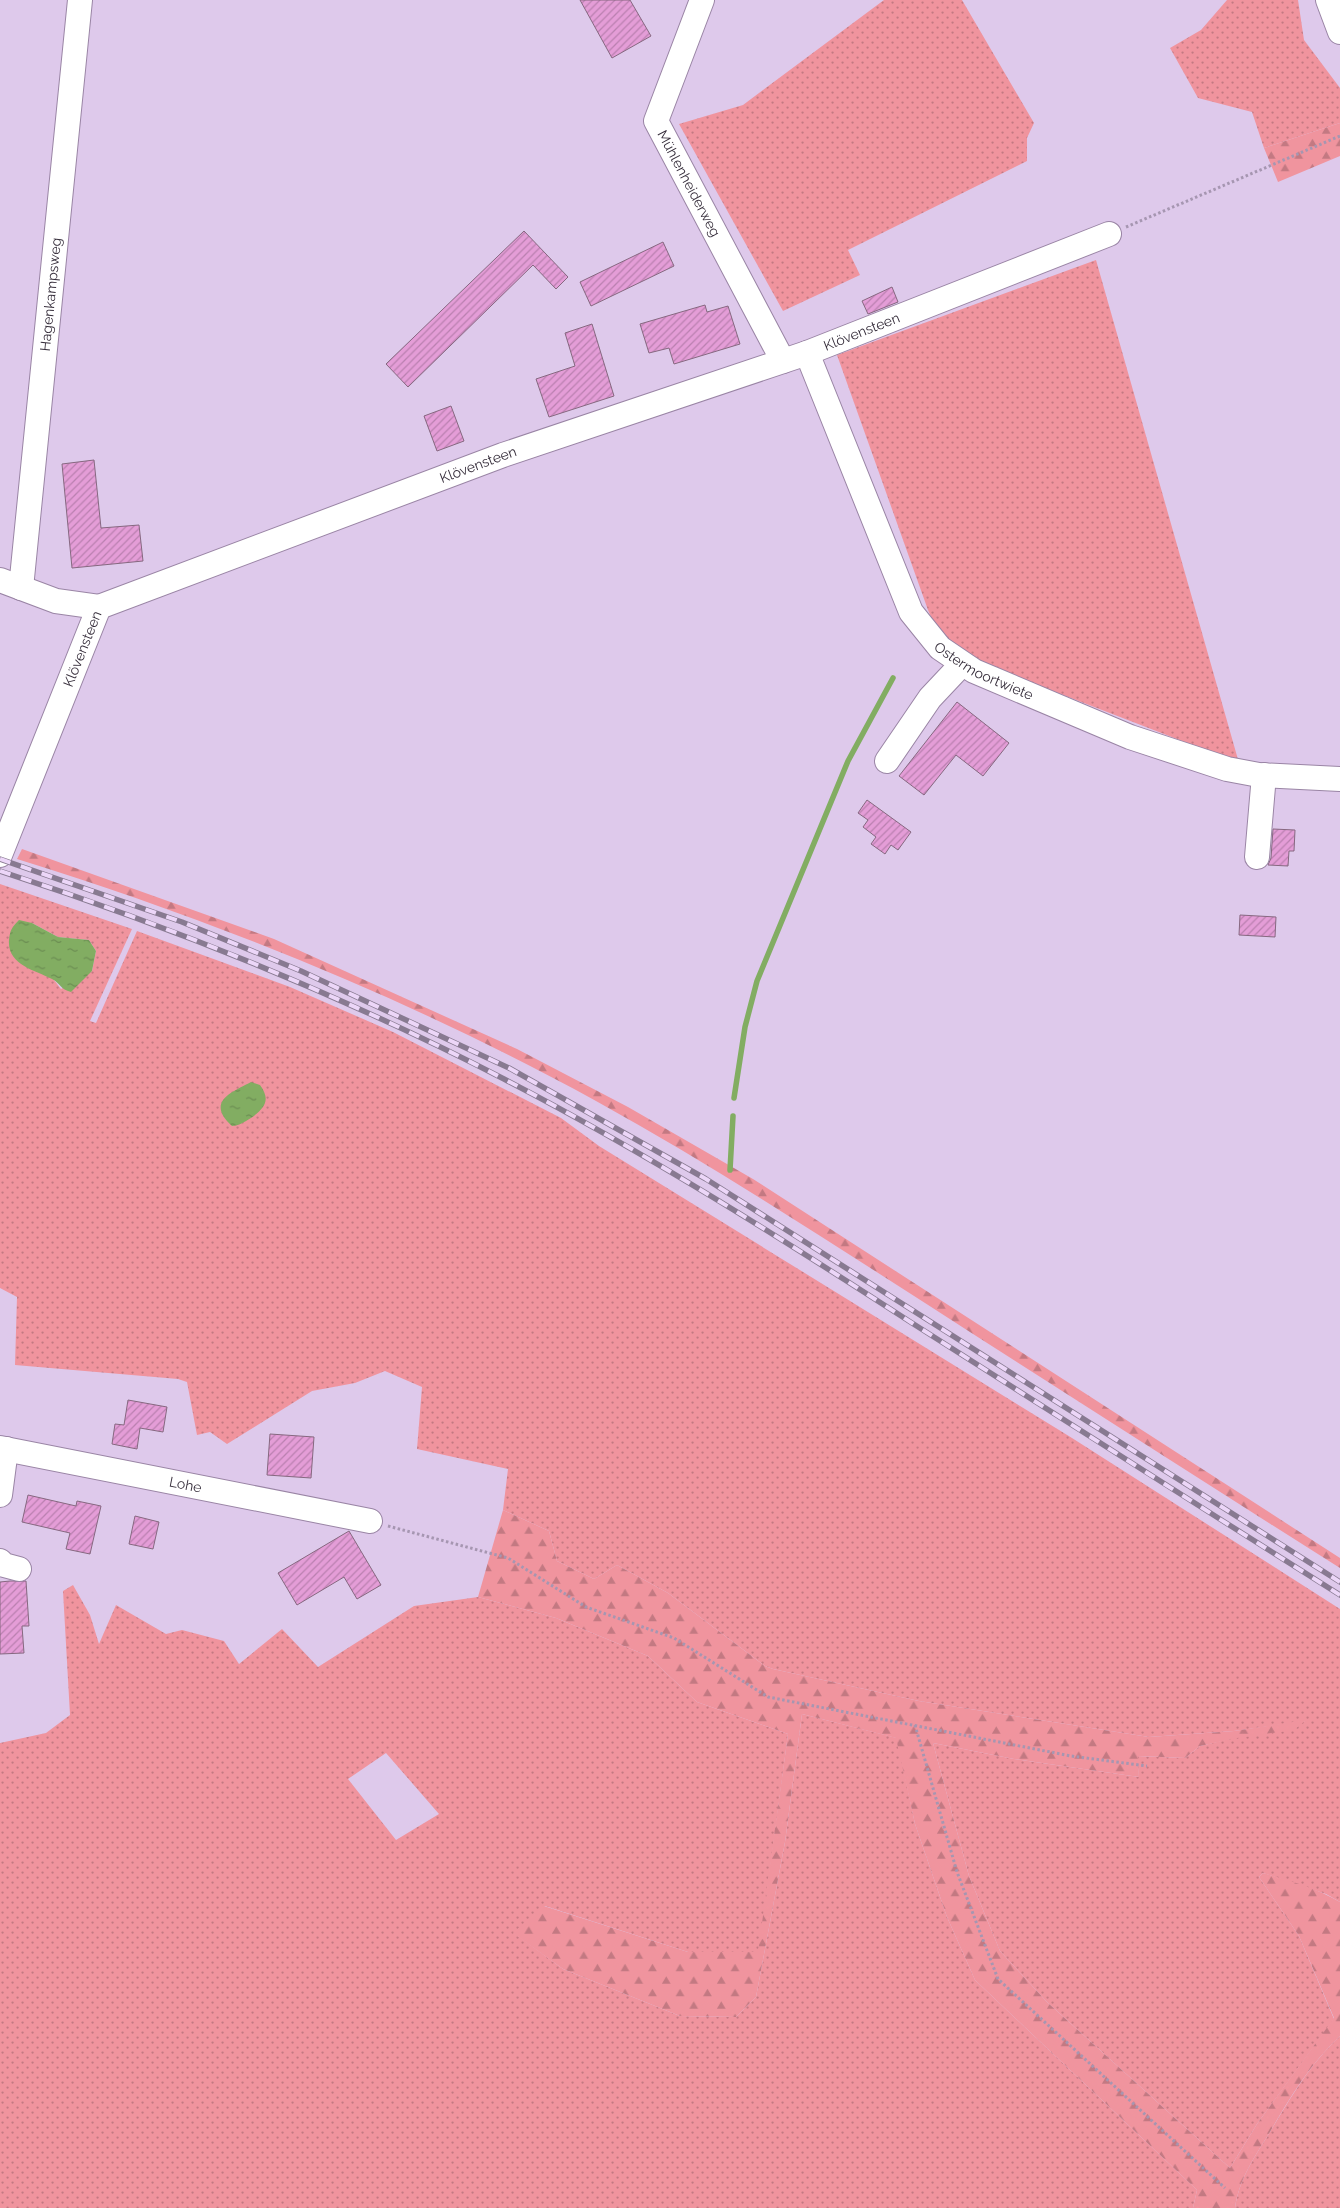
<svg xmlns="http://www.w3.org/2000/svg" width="1340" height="2208" viewBox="0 0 1340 2208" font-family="Raleway,sans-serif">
<defs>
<pattern id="grass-dots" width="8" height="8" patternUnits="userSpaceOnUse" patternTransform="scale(1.25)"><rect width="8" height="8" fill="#f0949e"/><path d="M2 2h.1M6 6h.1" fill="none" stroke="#c37982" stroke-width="1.8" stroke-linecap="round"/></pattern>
<pattern id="forest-firs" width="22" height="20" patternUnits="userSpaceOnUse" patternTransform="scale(1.25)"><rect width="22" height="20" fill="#f0949e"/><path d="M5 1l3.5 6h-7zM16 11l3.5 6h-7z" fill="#c37982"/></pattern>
<pattern id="water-ripples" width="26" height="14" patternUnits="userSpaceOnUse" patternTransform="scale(1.25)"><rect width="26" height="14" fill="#82ad62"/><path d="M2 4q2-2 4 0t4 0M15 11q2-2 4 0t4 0" fill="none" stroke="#6b8d52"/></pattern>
<pattern id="building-hatch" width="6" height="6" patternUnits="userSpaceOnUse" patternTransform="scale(1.25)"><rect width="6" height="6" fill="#e49dd7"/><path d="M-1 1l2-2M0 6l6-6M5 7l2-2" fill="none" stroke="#ba80b0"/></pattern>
</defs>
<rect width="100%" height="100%" fill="#dec9eb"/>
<path fill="url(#grass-dots)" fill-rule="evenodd" d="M884 0H962L1034 123 1027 138V161L848 250 860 275 783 311 679 124 743 105Z
M1227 0H1298L1304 40 1340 88V123L1264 148 1252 112 1198 98 1170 48 1201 30Z
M1096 260 1239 763 960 655 939 635 928 610 837 355Z
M0 884 132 929 90 1021 96 1023 137 931 290 987 393 1032 561 1118 599 1146 1072 1438 1340 1609V1902L1326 1894 1263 1873 1259 1877 1299 1936 1334 2019 1257 2124 1230 2168 1047 2002 1000 1951 969 1876 933 1743 1014 1759 1139 1777 1137 1756 1185 1758 1200 1746 1305 1721 1234 1731 1149 1737 919 1701 773 1669 765 1666 668 1593 617 1565 594 1579 557 1561 549 1531 503 1510 508 1469 417 1449 422 1387 385 1371 355 1383 312 1391 227 1444 210 1432 197 1435 187 1382 178 1379 15 1365 17 1297 0 1288ZM32 923 58 937 89 940 96 951 92 971 61 989 54 980Z
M73 1585 90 1615 99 1644 116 1605 166 1634 182 1630 224 1641 239 1664 282 1629 318 1667 414 1606 478 1597 556 1618 648 1656 697 1702 788 1734 759 1952H688L545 1906 514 1933 563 1969 680 2016 736 2017 756 1997 785 1842 802 1714 897 1738 915 1824 947 1917 975 1980 1197 2190 1193 2208H0V1743L46 1733 70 1715 63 1591ZM386 1753 439 1814 396 1840 348 1779Z
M1340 2036V2208H1235C1239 2179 1255 2156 1270 2132 1291 2097 1310 2064 1340 2036Z"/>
<path fill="url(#forest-firs)" d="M1340 123V156L1278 182 1264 148Z
M22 849 274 939 517 1049 628 1107 753 1179 1340 1558V1568C1201 1480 1063 1392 925 1303 817 1234 709 1163 596 1101 412 1000 217 921 17 859Z
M503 1510 549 1531 557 1561 594 1579 617 1565 668 1593 765 1666 773 1669 919 1701 1149 1737 1234 1731 1306 1720 1294 1730 1237 1738 1200 1746 1185 1758 1138 1756 1139 1777 1014 1759 933 1743 969 1876 1000 1951 1047 2002 1230 2168 1257 2124 1334 2018 1299 1936 1259 1877 1263 1873C1290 1881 1316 1888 1340 1902V2036C1310 2064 1290 2097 1270 2132 1255 2156 1239 2179 1235 2208H1193L1197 2190 975 1980 947 1917 915 1824 896 1738 802 1714 785 1842 756 1997 736 2017 680 2016 563 1969 513 1933 544 1906 688 1952H758L788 1734 697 1702 648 1656 556 1618 478 1597Z"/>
<path fill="url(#water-ripples)" d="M19 920 32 923 58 937 89 940 96 951 92 971 71 992C60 989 61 984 52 979 35 970 7 965 9 940 10 930 12 927 19 920Z
M251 1082 260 1085C271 1100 265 1108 251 1118 244 1122 239 1126 232 1126 206 1102 230 1093 251 1082Z"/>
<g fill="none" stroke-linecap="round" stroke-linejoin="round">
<path stroke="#82ad62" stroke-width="5.5" d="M734 1098 745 1027 757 981 848 761 893 678
M730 1170 733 1116"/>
</g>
<path fill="url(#building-hatch)" stroke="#866880" d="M580 0H630L651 36 612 58Z
M524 231 568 277 556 289 533 265 408 387 386 364Z
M663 242 674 266 591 306 580 282Z
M892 287 898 302 868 314 862 301Z
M705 305 707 312 728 306 740 344 674 364 669 348 649 353 640 324Z
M592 324 614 396 549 417 536 379 575 366 565 333Z
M451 406 464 441 437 451 424 416Z
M94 460 101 528 139 525 143 561 72 568 62 464Z
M957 702 1009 743 983 776 956 755 924 795 899 776Z
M867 800 911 832 898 850 891 845 885 854 871 844 876 837 863 827 868 820 858 813Z
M1273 829 1295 830 1294 851H1289L1288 866 1268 865 1271 858Z
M1240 915 1276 917 1275 937 1239 935Z
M128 1400 167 1407 163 1432 140 1428 137 1449 112 1444 115 1424 124 1425Z
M270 1434 314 1437 311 1478 267 1475Z
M28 1495 76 1506 77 1501 101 1506 90 1554 66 1549 70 1533 22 1522Z
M135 1516 159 1522 153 1549 129 1544Z
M349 1531 381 1585 357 1599 344 1577 297 1605 278 1573Z
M10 1581H26L29 1626H22L24 1653 0 1654V1582Z"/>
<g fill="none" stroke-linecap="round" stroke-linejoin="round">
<g stroke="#9a85a5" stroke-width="26">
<g id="minor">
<path id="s1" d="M702 0 656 121 783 361"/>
<path d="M1328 0 1340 32"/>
<path id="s2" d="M807 353 911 612 940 648 974 671 1130 737 1227 769 1259 775 1340 779"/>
<path d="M0 580 56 601 99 607"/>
<path id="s3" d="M21 588 80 0"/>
<path d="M887 761 930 698 962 664"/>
<path id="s4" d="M0 855 99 607 503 455 807 353 1109 234"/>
<path d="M1257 857 1264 775"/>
<path id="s5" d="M0 1448 370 1521"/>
<path d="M0 1495 6 1449"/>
<path d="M0 1561 4 1565 19 1569"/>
</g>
</g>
<path stroke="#a696b1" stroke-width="3" stroke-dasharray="2.5 2.5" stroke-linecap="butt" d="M1126 227 1340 136
M388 1526 508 1558 586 1607 674 1638 768 1697 1071 1756 1147 1766
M915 1725 957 1872 998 1979 1225 2188"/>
<use href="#minor" stroke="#fff" stroke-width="24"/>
<g stroke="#887a91" stroke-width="5.5">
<path id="rail" d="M0 859 182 922 301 971 509 1068 706 1179 1340 1582
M0 871C173 927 342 995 504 1079 645 1152 779 1237 912 1323 1055 1414 1197 1505 1340 1595"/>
</g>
<use href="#rail" stroke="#ecd6f8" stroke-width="4" stroke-dasharray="11" stroke-linecap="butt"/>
</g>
<g text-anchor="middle" stroke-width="4.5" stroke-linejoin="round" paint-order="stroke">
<g font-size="14" fill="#362e3b" stroke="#ecd6f8">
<text dy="5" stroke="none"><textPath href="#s1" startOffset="200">Mühlenheiderweg</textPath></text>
<text dy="5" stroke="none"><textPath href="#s3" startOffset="295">Hagenkampsweg</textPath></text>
<text dy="5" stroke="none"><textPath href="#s4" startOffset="1078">Klövensteen</textPath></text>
<text dy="5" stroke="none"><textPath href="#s4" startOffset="672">Klövensteen</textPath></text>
<text dy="5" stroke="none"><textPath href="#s4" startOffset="222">Klövensteen</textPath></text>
<text dy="5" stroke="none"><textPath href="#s2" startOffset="375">Ostermoortwiete</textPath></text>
<text dy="5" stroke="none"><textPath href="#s5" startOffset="189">Lohe</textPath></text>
</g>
</g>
</svg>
